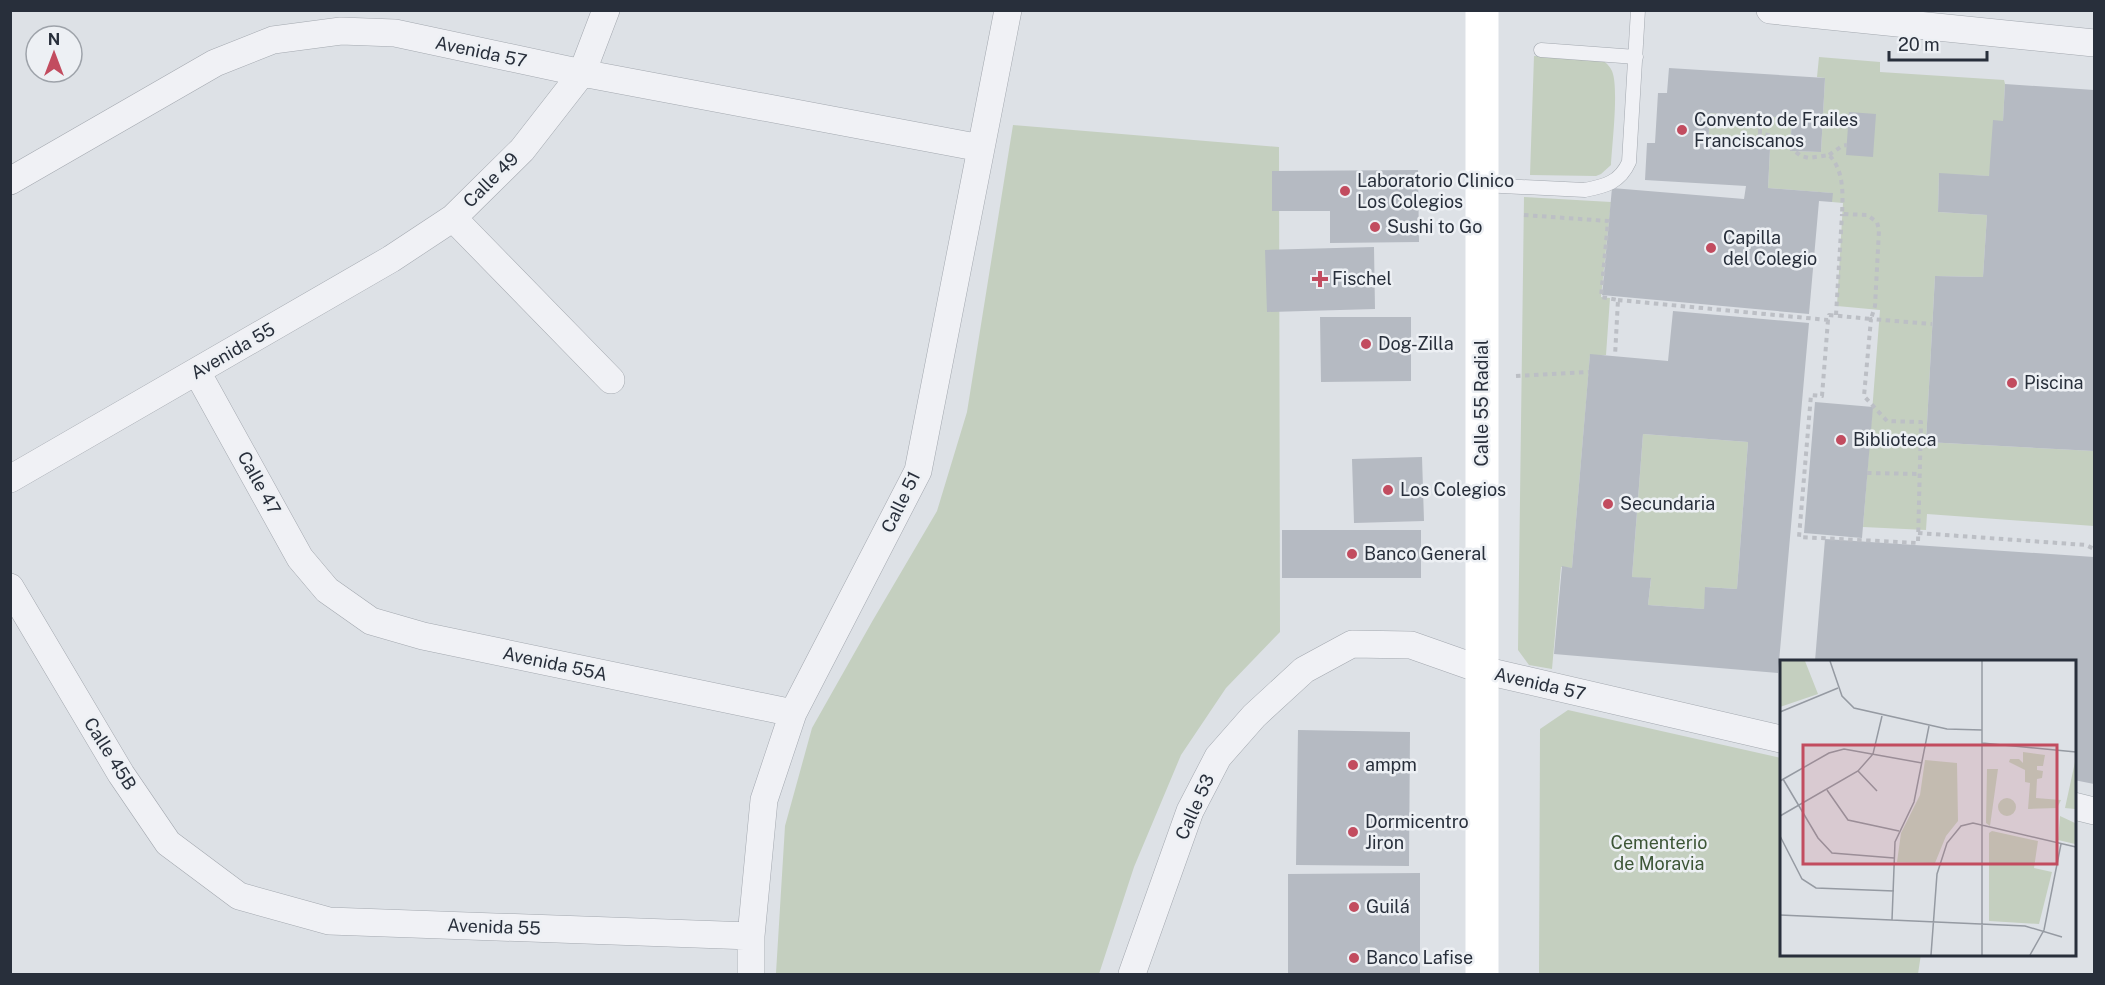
<svg xmlns="http://www.w3.org/2000/svg" width="2105" height="985" viewBox="0 0 2105 985" font-family="'Public Sans',sans-serif">
<rect width="100%" height="100%" fill="#dde1e6"/>
<path fill="#c4cfbf" d="M1534 56 1595 58C1602 59 1609 64 1612 71 1619 87 1612 145 1611 165L1601 174 1596 176 1530 175Z
M1819 57 1880 62V72L2004 80 2005 84 2003 121 1989 176 1939 174 1938 212 1987 215 1983 277 1935 276 1926 442 2094 451V526L1927 514 1926 530 1863 527 1880 310 1837 306 1843 203 1832 202V193L1768 188 1770 149 1708 145 1710 113 1792 118 1790 151 1821 152 1825 78 1817 77Z
M1013 125 1279 147 1280 632 1226 688 1181 755 1134 867 1099 974 776 973 785 826 812 728 873 620 937 511 967 412Z
M1524 197 1611 202 1601 297 1610 298 1606 355H1590L1572 568 1561 567 1552 669 1529 665 1518 650Z
M1643 434 1748 442 1737 589 1706 587 1704 609 1648 605 1651 579 1632 577Z
M1568 710 1781 758V954H1921L1918 974H1539L1540 729Z"/>
<path fill="#b5bac2" fill-rule="evenodd" d="M1669 68 1825 78 1821 152 1790 151 1792 118 1710 113 1708 145 1770 149 1768 188 1833 193 1832 202 1819 201 1809 314 1602 295 1612 188 1744 199 1746 186 1645 180 1647 143H1655L1658 93H1667Z
M2005 84 2094 90V451L1926 442 1935 276 1983 277 1987 215 1938 212 1939 173 1989 176 1993 120 2003 121Z
M1849 112 1876 114 1873 157 1846 155Z
M1418 170 1419 242 1330 243V211H1272V171Z
M1374 247 1375 309 1267 312 1265 250Z
M1673 311 1809 323 1778 673 1554 654 1562 566 1572 568 1590 354 1668 361ZM1643 434 1748 442 1737 589 1705 587 1704 609 1648 605 1651 578 1632 577Z
M1320 317H1411V381L1321 382Z
M1815 402 1873 407 1862 538 1804 533Z
M1422 457 1424 521 1354 523 1352 459Z
M1282 530H1421V578H1282Z
M1825 539 2094 557V784L2074 780V661H1815Z
M1298 730 1410 732 1409 866 1296 865Z
M1420 873V974H1288V874Z"/>
<g fill="none" stroke-linecap="round" stroke-linejoin="round">
<g stroke="#a3a8af" stroke-width="15">
<path id="lane" d="M1541 50 1636 57
M1482 185 1585 190C1606 186 1620 182 1629 162L1638 10"/>
</g>
<g stroke="#a3a8af" stroke-width="28">
<path id="street" d="M1770 10 2094 43
M10 181 215 63 273 40 341 31 395 33 582 73 981 148
M453 218 611 380
M197 372 300 558 327 590 371 621 423 636 793 713
M10 479 391 259 453 218 522 150 582 73 606 10
M10 587 121 774 168 843 239 896 329 921 751 936
M2074 806 2094 811
M751 974V936L764 800 793 713 918 471 1008 10
M1132 974 1190 811 1218 757 1254 716 1304 670 1352 644 1411 645 1482 670 1781 739"/>
</g>
<path stroke="#bcbfc5" stroke-width="4" stroke-dasharray="4.5 4.5" stroke-linecap="butt" d="M1760 133V117
M1829 155 1842 146 1847 145
M1524 215 1608 221 1601 297 1618 300 1615 356
M1618 300 1828 320 1829 315 1871 319 1875 306 1879 230 1877 222 1867 215 1842 214C1843 194 1844 170 1829 155L1809 158 1801 156 1776 137 1760 133 1758 148
M1836 315 1842 214
M1828 320 1822 396 1811 395 1799 537 1918 543 1921 422 1887 421 1864 396 1871 319 1932 324
M1516 376 1589 372
M1867 473 1919 474
M1918 533 2086 545 2094 549"/>
<use href="#lane" stroke="#f0f1f5" stroke-width="14"/>
<use href="#street" stroke="#f0f1f5" stroke-width="27"/>
<path stroke="#fff" stroke-width="33" d="M1482 974V10"/>
</g>
<g fill="#c24c5f" stroke="#edf0f4" stroke-width="2">
<circle cx="1682" cy="130" r="6"/>
<circle cx="1345" cy="191" r="6"/>
<circle cx="1375" cy="227" r="6"/>
<circle cx="1711" cy="248" r="6"/>
<path d="M1317 270h6v6h6v6h-6v6h-6v-6h-6v-6h6z"/>
<circle cx="1366" cy="344" r="6"/>
<circle cx="2012" cy="383" r="6"/>
<circle cx="1841" cy="440" r="6"/>
<circle cx="1388" cy="490" r="6"/>
<circle cx="1608" cy="504" r="6"/>
<circle cx="1352" cy="554" r="6"/>
<circle cx="1353" cy="765" r="6"/>
<circle cx="1353" cy="832" r="6"/>
<circle cx="1354" cy="907" r="6"/>
<circle cx="1354" cy="958" r="6"/>
</g>
<g text-anchor="middle" stroke-width="5" stroke-linejoin="round" paint-order="stroke">
<g font-size="18" fill="#282f3b" stroke="#edf0f4">
<text transform="translate(481 52) rotate(12)" y="6">Avenida 57</text>
<text transform="translate(491 180) rotate(-45)" y="6">Calle 49</text>
<text transform="translate(233 351) rotate(-30)" y="6">Avenida 55</text>
<text transform="translate(1482 403) rotate(-90)" y="6">Calle 55 Radial</text>
<text transform="translate(259 483) rotate(61)" y="6">Calle 47</text>
<text transform="translate(901 502) rotate(-64)" y="6">Calle 51</text>
<text transform="translate(555 664) rotate(12)" y="6">Avenida 55A</text>
<text transform="translate(1540 684) rotate(13)" y="6">Avenida 57</text>
<text transform="translate(110 754) rotate(58)" y="6">Calle 45B</text>
<text transform="translate(1195 807) rotate(-66)" y="6">Calle 53</text>
<text transform="translate(494 927) rotate(2)" y="6">Avenida 55</text>
</g>
<g font-size="18" fill="#282f3b" stroke="#edf0f4" text-anchor="start">
<text x="1694" y="126">Convento de Frailes<tspan x="1694" dy="21">Franciscanos</tspan></text>
<text x="1357" y="187">Laboratorio Clinico<tspan x="1357" dy="21">Los Colegios</tspan></text>
<text x="1387" y="233">Sushi to Go</text>
<text x="1723" y="244">Capilla<tspan x="1723" dy="21">del Colegio</tspan></text>
<text x="1332" y="285">Fischel</text>
<text x="1378" y="350">Dog-Zilla</text>
<text x="2024" y="389">Piscina</text>
<text x="1853" y="446">Biblioteca</text>
<text x="1400" y="496">Los Colegios</text>
<text x="1620" y="510">Secundaria</text>
<text x="1364" y="560">Banco General</text>
<text x="1365" y="771">ampm</text>
<text x="1365" y="828">Dormicentro<tspan x="1365" dy="21">Jiron</tspan></text>
<text x="1366" y="913">Guilá</text>
<text x="1366" y="964">Banco Lafise</text>
</g>
<g font-size="18" fill="#3d5637" stroke="#edf0f4">
<text x="1659" y="849">Cementerio<tspan x="1659" dy="21">de Moravia</tspan></text>
</g>
</g>
<g transform="translate(1780 660)">
<rect width="296" height="296" fill="#dde1e6"/>
<path d="M0 1H25L38 34 0 47ZM243 92 265 95 263 106H257V110L263 111 262 118 257 119 256 138 281 140 277 148 248 149 250 123 245 122V110L229 102 230 99H239L243 103ZM145 100 177 103 178 161 166 176 155 203 117 202 121 173 140 135ZM295 102H296L295 149 285 148ZM207 109H218L210 166 206 163ZM218 147a9 9 0 1 1 18 0a9 9 0 1 1-18 0ZM280 156 295 163V184L278 180ZM212 171 258 181 254 208 272 212 259 264 209 261V173Z" fill="#c4cfbf"/>
<path fill="none" stroke="#959aa2" stroke-width="1.5" d="M50 1 62 36 74 48 167 69 202 70M0 52 58 28M202 83 296 92M78 111 97 131M3 119 38 178 52 193 114 198M0 121 49 93 64 89 142 103M47 130 68 160 119 171M0 156 78 111 93 94 102 56M0 176 22 219 36 228 114 231M0 255 245 266 282 277M112 260 115 182 134 142 149 66M151 295 157 214 167 183 181 166 193 163 296 187M202 295V1M250 295 264 270 281 184"/>
<path fill="#c24c5f" fill-opacity="0.15" stroke="#c24c5f" stroke-width="3" d="M23 85H277V204H23Z"/>
<rect width="296" height="296" fill="none" stroke="#282f3b" stroke-width="3"/>
</g>
<rect width="2105" height="985" fill="none" stroke="#282f3b" stroke-width="24"/>
<g transform="translate(54 54)"><circle r="28" fill="#edf0f4" stroke="#9ea3aa" stroke-width="1.5"/>
<path d="M0-4.5L10 22L0 15L-10 22Z" fill="#c24c5f"/>
<text y="-9" font-size="16" font-weight="bold" text-anchor="middle" fill="#282f3b">N</text>
</g>
<path d="M1889 51v9h98v-9" fill="none" stroke="#282f3b" stroke-width="3"/>
<text x="1898" y="51" font-size="18" fill="#282f3b" stroke="#edf0f4" stroke-width="4.5" paint-order="stroke">20 m</text>
</svg>
